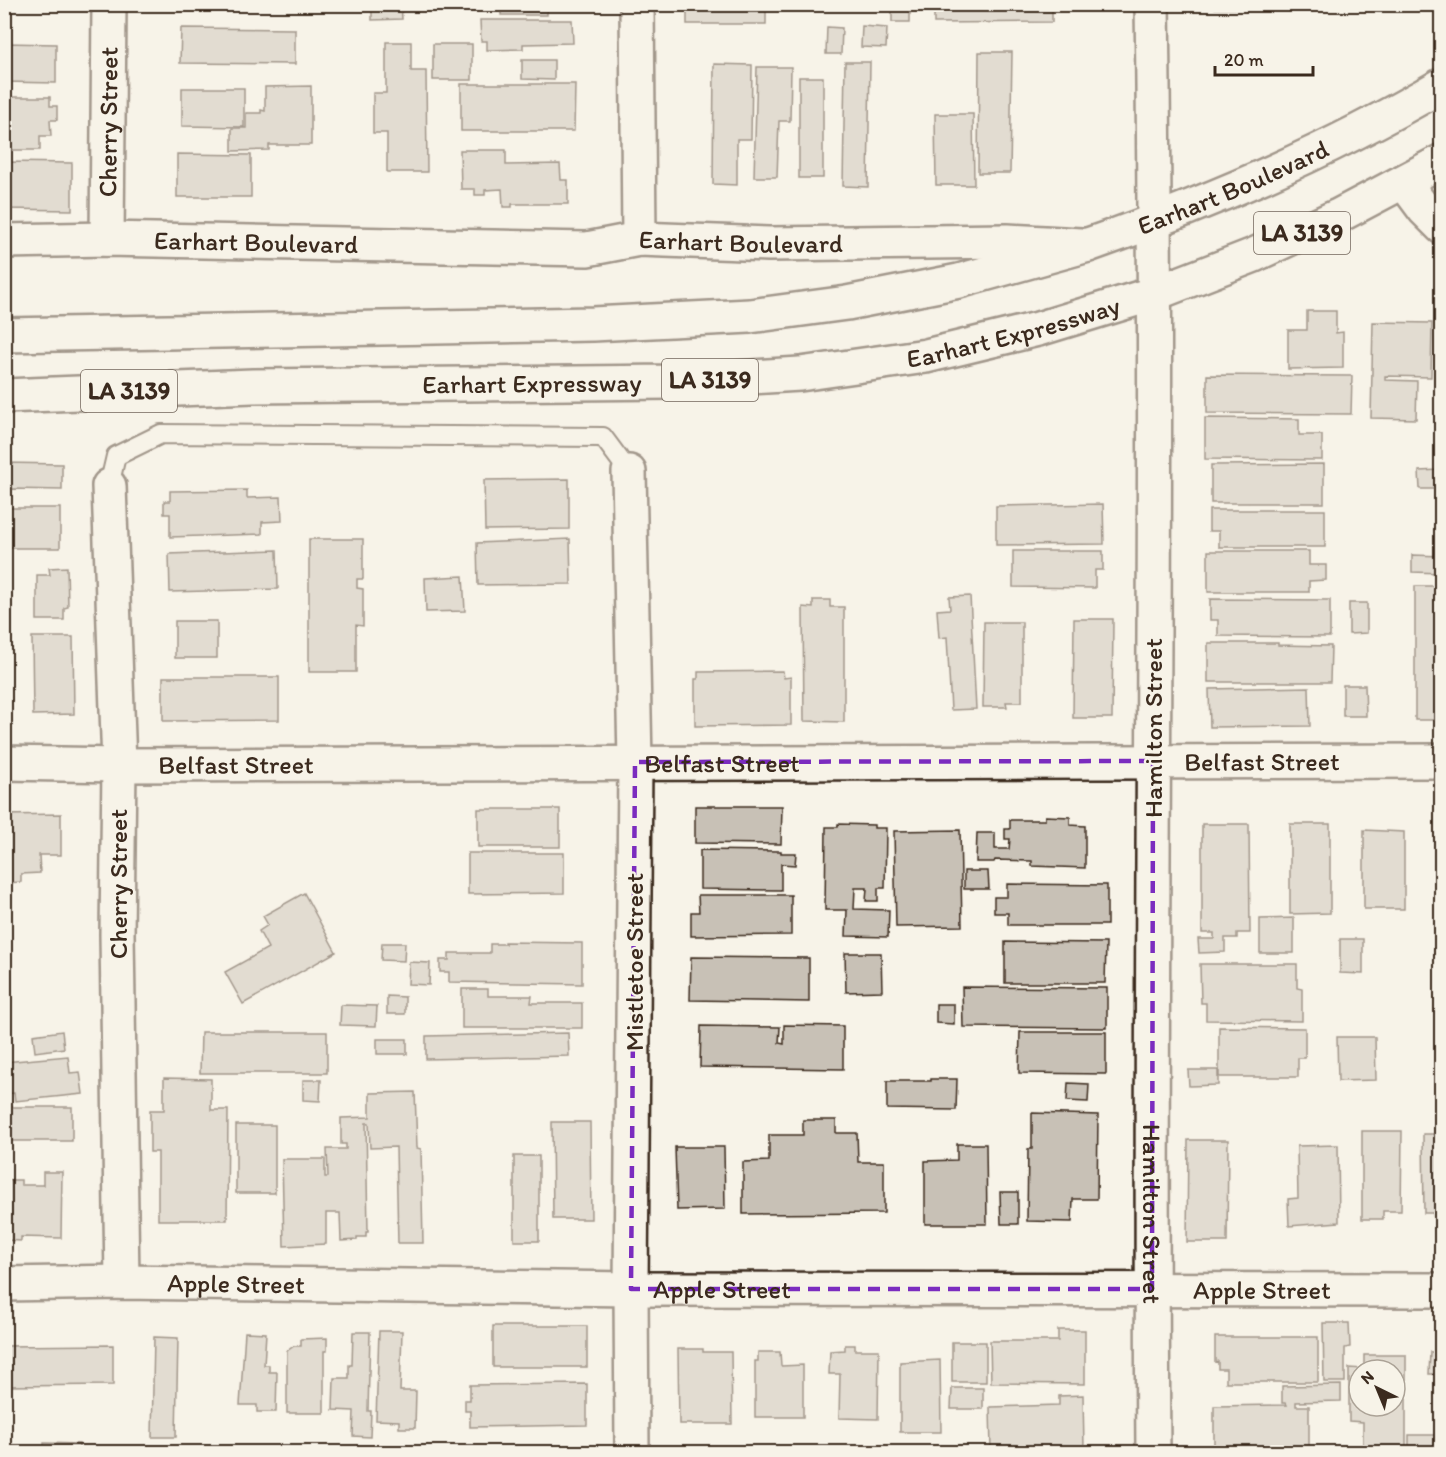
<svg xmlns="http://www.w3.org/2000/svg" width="1446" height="1457" viewBox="0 0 1446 1457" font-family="Itim,sans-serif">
<rect width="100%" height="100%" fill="#f7f3e8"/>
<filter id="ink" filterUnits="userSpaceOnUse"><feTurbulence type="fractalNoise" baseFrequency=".0167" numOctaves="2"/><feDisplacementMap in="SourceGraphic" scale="12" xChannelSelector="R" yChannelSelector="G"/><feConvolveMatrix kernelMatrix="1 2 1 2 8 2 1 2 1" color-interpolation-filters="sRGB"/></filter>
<g filter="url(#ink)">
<path fill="#c8c1b6" stroke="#3b2a1e" stroke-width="1.5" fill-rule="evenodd" d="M372 4H401L402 19 372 20Z
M501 4H547V15H501Z
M687 4H766V24H687Z
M892 4H910V22H892Z
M934 4H1052V22L934 23Z
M1215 4H1292V8H1215Z
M480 20H572L573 43 523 44V49L487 50V41H481Z
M862 26 887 28 886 48 861 47Z
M827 27 842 28 841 54H826Z
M181 28 295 29V64L180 63Z
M386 42H411V71H426L427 172H387V133H373V93H386Z
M4 43 56 44V83L4 82Z
M433 44H472V80H433Z
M979 52H1012L1010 173H978Z
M522 60H554V80L522 79Z
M845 62H870L868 187 843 186Z
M714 64 752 65 751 139H737V185L713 184Z
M757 67H791L790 121H779L777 177H754Z
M799 77H823V178H799Z
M461 84H575L574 131H461Z
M311 86V145H269V150L232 151V128H246V113H261V110L265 111V87Z
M182 88H244V127L182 126Z
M4 97H50V106H57V120H50L51 136H40V150H4Z
M935 114H973L974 185H936Z
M460 150H506V165L560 164 561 180H568V204H512V207H503L502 189 485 190V195H475V189H461Z
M177 154 251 155V197H177Z
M4 162 72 163V210L4 209Z
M1307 311H1336V333L1343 332V368L1288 369V330H1307Z
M1373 322 1432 323 1431 377 1385 376V380L1417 381 1416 419 1371 418Z
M1207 375 1352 376 1351 414 1207 413Z
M1205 418 1299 419V435H1322V460L1205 459Z
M4 463 62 464V490L11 489 10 502 4 501Z
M1324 464V503H1211V465Z
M1440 470V489H1420L1419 471Z
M569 479V529L485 530 484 480Z
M247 490V498L281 497 282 521 262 522V534L170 537V514H164V501H170V491Z
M1438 503H1442V552H1437Z
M1103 504 1104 544 996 545V506Z
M4 508H60V548H4Z
M1209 510H1325V547H1219V531H1209Z
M309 539H363V579H357V588L363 589V626L356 625V672H309Z
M570 539 571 584 478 585 477 543Z
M277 550 278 589 170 592 169 554Z
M1013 551H1103V570H1095V588L1013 587Z
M1208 551H1309V565H1326V580L1309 581V592H1208Z
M1412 555 1442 556V573L1412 572Z
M67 567 68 607 64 608V620H37V575H50L49 568Z
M463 576 465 611 426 612 425 578Z
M1415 586H1442V720H1415Z
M970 596 976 709 951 710 947 637 939 638 937 610 950 609 949 597Z
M1210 599 1330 600V637L1218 636V620H1210Z
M813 600H830V607H844V722L804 721 803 607 813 608Z
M1349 603H1367V633L1349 634Z
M1074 619H1113L1112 718H1073Z
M175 621H217V658H175Z
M984 622H1022V702H1006L1007 707H983Z
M32 637H73L74 714 33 715Z
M1208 643H1278V645L1331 646 1330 682H1208Z
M783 671 784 678 791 677V725L695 726V679H698V672Z
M163 677H279V720L163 721Z
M1343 685H1365L1366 716H1343Z
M1309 687 1310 726 1210 727 1209 689Z
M695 806H782L781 844 695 843Z
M478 809H560V847H478Z
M61 814V855H39L40 873 21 874V882L4 883V815Z
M1045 816 1070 817V825L1085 826V868L1032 866V861L995 860 994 862H976L977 833H995V849H1009L1010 839H1005V829H1010V820H1045Z
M838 824 874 825V828H886L885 888H878V901H866L867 888H855L854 909 889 910 888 937 846 936 847 910H825L826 827H838Z
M1202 824H1249L1250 933H1237V938H1225V952L1199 953 1198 939H1214V933H1202Z
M1290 824H1330V913L1290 914Z
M960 830 962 926 896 927 894 831Z
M1364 830 1404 832V909H1364Z
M700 850 781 851V853H796L795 865 781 864V890L700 889Z
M468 853H564V893L468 894Z
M964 871H988L989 889H964Z
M1007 884 1107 885V925H1008V913H994V897H1007Z
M304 893 336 952 243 1004 225 972 268 948 259 931 268 925 263 916Z
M698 895H791V935L691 936V912H699Z
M1294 918V953H1260V919Z
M1340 939H1363V974L1340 973Z
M505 942 582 943V984L449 982V972H440V960H449V953H490V944H505Z
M1005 942 1106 943 1105 983H1005Z
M382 943H405L404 961 381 960Z
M845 953H881L882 991 846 992Z
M691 957 809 958V1002L690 1000Z
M409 962 430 963 429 985 408 984Z
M1200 964H1297V988L1302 989V1021L1206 1020V1003H1201Z
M962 987 1107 988V1028L963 1027Z
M462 989H488V996H532L531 1003H582V1028H462Z
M387 996 405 997V1014H387Z
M936 1004H954V1024L936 1023Z
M341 1005 377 1006 376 1026 340 1025Z
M784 1025 843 1026V1069L700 1067 701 1026 780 1027 779 1043 784 1044Z
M1219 1027 1305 1028V1058H1298V1077H1219Z
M62 1031 64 1048 35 1052 33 1035Z
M201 1032H327V1073H200Z
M1020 1032H1106V1074L1019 1073Z
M568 1033 569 1056 426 1059V1036Z
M1337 1037H1375L1376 1080 1338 1081Z
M377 1039H407V1054H377Z
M68 1056 70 1073 80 1072 83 1094 15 1101 14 1093 4 1094V1062Z
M1188 1070H1218V1085L1189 1086Z
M164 1078 211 1079V1110H228L227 1220H158V1152H150V1110H164Z
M931 1079H957L956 1110 887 1109V1081H931Z
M303 1080H321L320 1101 303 1100Z
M1068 1083 1089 1084 1088 1102 1067 1101Z
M415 1092 417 1148 421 1149 423 1243H398L396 1147 370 1148 369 1123H366L368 1232H366V1237H357V1240L341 1241 340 1213H326V1244L284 1246 282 1159H325V1177H328L327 1149H346V1144H341V1118L370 1117V1093Z
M4 1107H72V1141H4Z
M1032 1113 1098 1115 1097 1199H1073L1072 1222 1027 1221 1028 1149H1032Z
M1435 1114H1442V1222H1434L1433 1213H1424L1423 1134H1435Z
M803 1120H836V1133H857L858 1162H884V1213L743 1214V1162L769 1161V1135H803Z
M552 1122H590L591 1219H553Z
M236 1125H275V1193H236Z
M1362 1131H1402L1401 1211H1383V1219H1362Z
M1188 1140H1228L1227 1242H1187Z
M957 1144H986L987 1224H925V1161L957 1160Z
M1338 1145 1339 1222 1289 1226 1288 1199 1298 1198 1297 1146Z
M675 1147H724L725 1209 677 1210Z
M514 1156H539V1241H514Z
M43 1172H62L61 1238 21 1237V1241L4 1240V1180H21V1185H43Z
M1000 1192H1018V1224H1001Z
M1323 1323H1349L1350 1347 1345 1348V1382H1324Z
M493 1326H587V1367H493Z
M1058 1330H1085V1384L991 1383 990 1341H1058Z
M379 1331H402L400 1391H416L415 1428H399V1421L376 1420Z
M245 1332 266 1333 264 1365H269V1372H277L276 1412H257V1405H240Z
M353 1332H370L368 1411H371L370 1437 353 1436 354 1411 333 1410 334 1378H349V1365H352Z
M154 1337 178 1338 176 1437H152Z
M1215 1337H1318V1382H1226V1369H1218V1361L1215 1362Z
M327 1338V1351H324V1413H287V1351L294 1346H301V1339Z
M952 1342H986V1382H952Z
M113 1345V1385L4 1386V1346Z
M845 1345H855V1350H879L878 1419 839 1418 840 1374H829L830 1351 845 1350Z
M678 1349H703V1352H731L732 1424H679Z
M758 1352H780L781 1366 803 1365V1417H755V1361H758Z
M1430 1352H1442V1413H1438V1374H1429Z
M1364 1355H1406V1452H1363V1422L1349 1421V1368L1364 1369ZM1359 1370H1395V1406H1359Z
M940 1360 941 1432H900V1362Z
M587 1384V1425L470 1427V1411H465V1400H470V1385Z
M1341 1385V1401L1296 1402V1406H1309V1448L1214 1449V1406L1287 1405 1286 1403H1282V1386Z
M952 1388H983V1409H951Z
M1083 1395 1084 1449 991 1450 990 1407 1059 1405V1396Z
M1409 1435H1442V1452H1409Z
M44 1443 79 1444V1452H44Z"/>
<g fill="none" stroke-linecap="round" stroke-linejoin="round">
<g stroke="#3b2a1e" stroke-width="22">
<path id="service" d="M109 486 116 456 161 434 603 437 629 472"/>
</g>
<g stroke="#3b2a1e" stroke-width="38">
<g id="minor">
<path d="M637 4 639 239"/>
<path id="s1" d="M1152 4C1159 487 1149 970 1153 1452"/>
<path d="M1404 182 1424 209 1442 227"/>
<path id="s2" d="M107 239 109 4"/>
<path id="s3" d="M4 241 107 239 587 249 639 239 769 244 1007 241 1081 245"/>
<path d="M629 472 635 762 631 1289 632 1452"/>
<path d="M109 486 119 765 117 934 122 1282"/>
<path id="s4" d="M4 763 119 765 1442 761"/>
<path id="s5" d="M4 1284 122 1282 631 1289 1442 1290"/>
</g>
</g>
<g stroke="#3b2a1e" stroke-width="38">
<g id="primary">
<path id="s6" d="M1088 245C1211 202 1330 151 1442 85"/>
<path d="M1156 293 1254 255 1338 216 1442 161"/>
</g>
</g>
<g stroke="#3b2a1e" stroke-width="38">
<g id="motorway">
<path d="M4 335 593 324 750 316 847 303 959 281 1088 245"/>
<path id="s7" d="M4 396 253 386 672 382 800 374 926 356 1038 329 1156 293"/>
</g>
</g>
<use href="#service" stroke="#f7f3e8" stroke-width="18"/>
<use href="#minor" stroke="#f7f3e8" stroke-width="33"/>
<use href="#primary" stroke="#f7f3e8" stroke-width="33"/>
<use href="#motorway" stroke="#f7f3e8" stroke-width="33"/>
</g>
</g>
<path d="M0 0H1446V1457H0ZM1153 761 1152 1289H631L635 762Z" fill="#f7f3e8" fill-opacity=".55" fill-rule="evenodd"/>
<path fill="none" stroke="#7b2cbf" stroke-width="4.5" stroke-dasharray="12 8" stroke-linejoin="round" d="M1153 761 1152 1289H631L635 762Z"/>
<g text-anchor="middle" stroke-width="4.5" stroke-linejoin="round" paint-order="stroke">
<g fill="#f7f3e8" stroke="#73665b" stroke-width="1.5">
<rect x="1254" y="212" width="96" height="42" rx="4.5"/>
<rect x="662" y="359" width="96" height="42" rx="4.5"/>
<rect x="81" y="370" width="96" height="42" rx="4.5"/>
</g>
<g font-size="24" font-weight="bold" fill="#3b2a1e">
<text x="1302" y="241">LA 3139</text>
<text x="710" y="388">LA 3139</text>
<text x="129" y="399">LA 3139</text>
</g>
<g font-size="26" fill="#3b2a1e" stroke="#f7f3e8">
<text dy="9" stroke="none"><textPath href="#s2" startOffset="117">Cherry Street</textPath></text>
<text dy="9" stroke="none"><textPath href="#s6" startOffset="156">Earhart Boulevard</textPath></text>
<text dy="9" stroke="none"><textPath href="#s3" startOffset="252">Earhart Boulevard</textPath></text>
<text dy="9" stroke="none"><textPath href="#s3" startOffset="738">Earhart Boulevard</textPath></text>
<text dy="9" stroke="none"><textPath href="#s7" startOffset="1014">Earhart Expressway</textPath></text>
<text dy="9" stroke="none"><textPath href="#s7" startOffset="528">Earhart Expressway</textPath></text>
<text transform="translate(1153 728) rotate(-90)" y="9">Hamilton Street</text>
<text dy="9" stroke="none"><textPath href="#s4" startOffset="1258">Belfast Street</textPath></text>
<text dy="9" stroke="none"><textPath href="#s4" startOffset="718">Belfast Street</textPath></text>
<text dy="9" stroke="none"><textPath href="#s4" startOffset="232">Belfast Street</textPath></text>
<text transform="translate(118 884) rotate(-90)" y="9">Cherry Street</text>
<text transform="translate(634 962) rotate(-90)" y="9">Mistletoe Street</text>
<text dy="9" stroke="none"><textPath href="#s1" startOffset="1210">Hamilton Street</textPath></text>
<text dy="9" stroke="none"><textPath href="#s5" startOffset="232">Apple Street</textPath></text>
<text dy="9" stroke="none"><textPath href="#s5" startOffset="718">Apple Street</textPath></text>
<text dy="9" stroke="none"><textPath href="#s5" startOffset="1258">Apple Street</textPath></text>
</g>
</g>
<rect width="1446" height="1457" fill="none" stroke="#f7f3e8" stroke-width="24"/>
<rect x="12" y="12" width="1422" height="1433" fill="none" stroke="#3b2a1e" stroke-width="2" filter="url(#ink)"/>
<g transform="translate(1377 1388) rotate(317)"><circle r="28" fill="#f7f3e8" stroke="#aca397" stroke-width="1.5"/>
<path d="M0-4.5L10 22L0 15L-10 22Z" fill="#3b2a1e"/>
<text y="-9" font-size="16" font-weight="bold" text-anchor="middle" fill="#3b2a1e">N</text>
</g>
<path d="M1215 66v9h98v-9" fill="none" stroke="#3b2a1e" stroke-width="3"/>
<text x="1224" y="66" font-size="18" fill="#3b2a1e" stroke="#f7f3e8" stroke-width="4.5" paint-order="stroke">20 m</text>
</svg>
